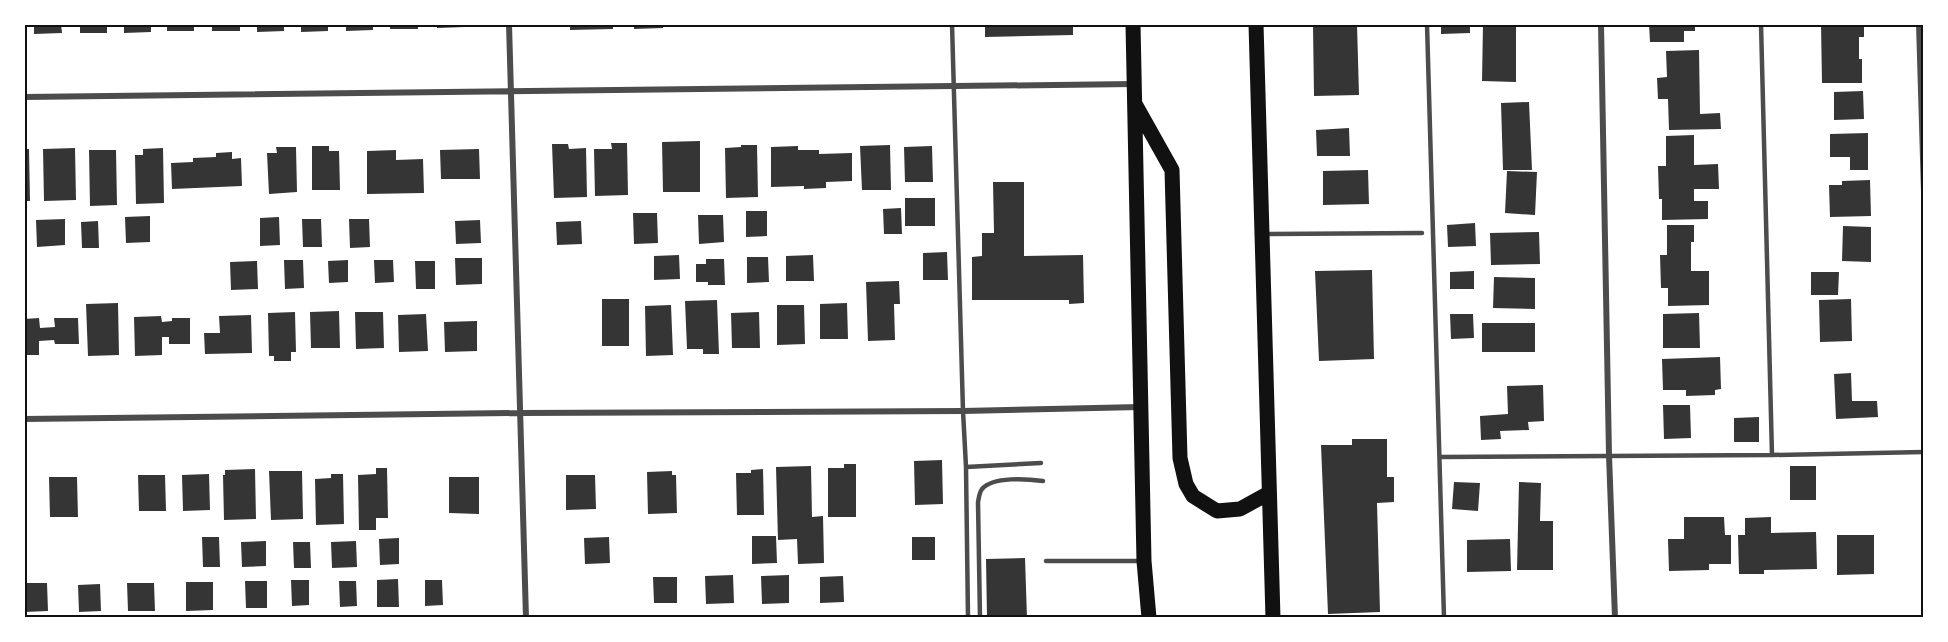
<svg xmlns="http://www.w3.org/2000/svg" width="1948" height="642" viewBox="0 0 1948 642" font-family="Bitter,serif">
<rect width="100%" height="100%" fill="#fff"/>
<path fill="#353535" d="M34 24H61L62 33 34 34Z
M80 24H107V33H80Z
M124 24H151V32L124 33Z
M167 24H194V31H167Z
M212 24H240V31H212Z
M257 24H284V31L257 32Z
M301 24H328V31L301 32Z
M346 24H373V30L346 31Z
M390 24H418V29H390Z
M437 24H465V27L437 28Z
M570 24H613V29L570 30Z
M634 24H663V28L634 29Z
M680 24H708V26L680 27Z
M722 24H743V26L722 27Z
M768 24H797V27H768Z
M855 24H883L884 26 855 27Z
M985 24H1073V35L985 37Z
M1308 24H1357L1359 95 1314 96 1313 26H1309Z
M1441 24H1470V33L1441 34Z
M1483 24H1516V82L1482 81Z
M1649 24H1695V31H1684V42H1650Z
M1821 24H1864V37H1859V59H1862V83H1822Z
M1699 50 1700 114 1720 113 1721 129 1669 130 1668 99H1658L1657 78 1667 77 1666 51Z
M1863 91 1864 119 1834 120V92Z
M1529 102 1532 170H1503L1501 103Z
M1349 128 1350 156H1317L1316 130Z
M1868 133V170H1850V157H1830V134Z
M1694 135V165L1718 164 1719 189H1694V201H1708V219L1662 220V199H1659L1658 166H1666V136Z
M700 141V192H663L662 142Z
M611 143H627L628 195 595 196 594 149H612Z
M552 144H568L569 149 586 148 587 197 554 198Z
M741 145H757L758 197 726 198 725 148 741 147Z
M890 145 891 190H862L860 146Z
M312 146H329V151H339L340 190H312Z
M798 146V150H819V154L852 153V181L826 182V188L804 189V186L771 187V147Z
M932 146 933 182H905L904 147Z
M276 147H296L297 192 269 194 267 153H277Z
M75 148 76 200 44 201 43 149Z
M163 148 164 203 136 204 135 155H143V149Z
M24 149H29L30 201H24Z
M479 149 480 179H441L440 150Z
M89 150H116L117 205 90 206Z
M396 150V160L423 159 424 193 367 194V151Z
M232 152V159L241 158 242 186 172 189 171 163 193 162V158L216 157V153Z
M1368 170 1369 204 1323 205V171Z
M1507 171 1537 172 1535 215 1505 213Z
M1870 180 1871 216 1830 217 1829 185H1842V181Z
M993 182H1024V256L1083 255 1084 303 1069 304V300H972V257L982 256V233H994Z
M905 198H935V226H905Z
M901 208 902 234H884L883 209Z
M746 211H767V236L746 237Z
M633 213H657L658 243 634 244Z
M698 215H723L724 242 699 244Z
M150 216V242L126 243 125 217Z
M279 217 280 245 260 246V218Z
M65 219V245L37 247 36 220Z
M302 219H321L322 247H303Z
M349 219H369L370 247 350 248Z
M480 220 481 243 456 244 455 221Z
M98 221 99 248H82L81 222Z
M581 221 582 244 557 245 556 222Z
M1475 223 1476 246 1448 247 1447 225Z
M1667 225H1694V242H1691V271H1709V305L1668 306V288H1661L1660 255H1667Z
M1843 226 1871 227V262L1842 261Z
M1539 232 1540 264 1491 265 1490 233Z
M947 252 948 280H923V253Z
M679 255 680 279 654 280V256Z
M813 255 814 281H786V256Z
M747 257H768L769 282 747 283Z
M455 258H482V284L456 285Z
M706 259H724L725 285H708V282H696V264H706Z
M284 260H303L304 288 285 289Z
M348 260V282L329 283 328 261Z
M374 260H393L394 282 375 283Z
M257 261 258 289 231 290 230 262Z
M415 261H435V289H416Z
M1372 270 1374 359 1319 361 1315 271Z
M1474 271V289H1450V272Z
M1811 272H1839L1838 295H1811Z
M1494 277 1535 278V309L1493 308Z
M899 281 900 304H894L895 340 868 341 866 282Z
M602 299H629V346H602Z
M1851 299 1852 341 1820 342 1819 300Z
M717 300 719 354H703V349H687L685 301Z
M118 303 119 355 88 356 86 304Z
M847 303 848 339H820V304Z
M671 305 673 355 646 356 645 306Z
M777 305H804L805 344 777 345Z
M339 311 340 348H311L310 312Z
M295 312 296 352H291V361H274V356H269L268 313Z
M355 312H383L384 348 356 349Z
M759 312 760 348H732L731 313Z
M1699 313 1700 348H1663V314Z
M426 314 428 351 399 352 398 315Z
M1450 314H1473L1474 338 1451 339Z
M251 315 252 353 205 354 204 333H220L219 316Z
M161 316 162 322 172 321V318H190V344H169V337H162V355L135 356 134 317Z
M39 318 40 328 55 327 54 318H78L79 344H55L54 340 39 341V355H24V319Z
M477 321V351L445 352 444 322Z
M1482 323H1535V352H1482Z
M1720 357 1721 389 1715 390V395L1686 396V390H1663L1662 359Z
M1851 373 1852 401H1877L1878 417 1836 419 1834 374Z
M1543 385 1544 421 1528 422 1529 430 1500 431 1501 439 1481 440 1480 416 1508 414 1507 386Z
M1663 405H1690L1691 438 1664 439Z
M1759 417V442H1734V418Z
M1352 439H1387V477H1394V502L1377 503 1380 612 1328 614 1321 445H1352Z
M942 460 943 504 915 505 914 461Z
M844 464H856V517H828V468H844Z
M811 466 812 517 823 516 824 563 798 564 797 539 778 540 776 467Z
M1790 466H1816V500H1790Z
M376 468H387L388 518H376V530H359L358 475 376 474Z
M255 469 256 519 224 520 223 475H225V470Z
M763 469 764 515H737L736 473H751V470Z
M269 471H302L303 519 271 520Z
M672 471V475H676L677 513 648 514 647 472Z
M209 474 210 510 183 511 182 475Z
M331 474H343L344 524 316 525 315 479 331 478Z
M138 475H165L166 511H139Z
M566 475H595L596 509 566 510Z
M49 477H77L78 517H50Z
M449 477H479V514L449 513Z
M1454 482 1480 483 1478 511 1452 509Z
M1519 482 1541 483 1540 521H1553V570H1517Z
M1684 517H1724L1725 535H1731V564H1709V570L1669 571 1668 539H1684Z
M1771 517V533L1816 532 1817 569 1764 570V574H1739L1738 535H1745V518Z
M1837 535H1874V574L1837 575Z
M752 536H776L777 563 752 564Z
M202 537H219L220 567H203Z
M609 537 610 563 585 564 584 538Z
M912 537H935V560H912Z
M399 538V564L380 565 379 539Z
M1510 539 1511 571 1467 572V540Z
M266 541V566L242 567 241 542Z
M356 541 357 567 332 568 331 542Z
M293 542H310L311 568H294Z
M1025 558 1027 618H987L986 559Z
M733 575 734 603 706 604 705 576Z
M789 575V603L762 604 761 576Z
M843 576 844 602 820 603V577Z
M653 577H677V603H654Z
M398 579 399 607H377V580Z
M291 580H309V605L292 606Z
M425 580H442L443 605 425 606Z
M245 581H267V608H246Z
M339 581H356L357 606 340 607Z
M186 582H213V610L186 611Z
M24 583H47L48 611 24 612Z
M127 583H154L155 611H128Z
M100 584 101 611 79 612 78 585Z"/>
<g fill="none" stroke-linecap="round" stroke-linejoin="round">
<path stroke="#4c4c4c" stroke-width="4.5" d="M952 24 963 411 966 467 968 618
M1427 24 1444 618
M1761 24 1772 455 1924 452
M1265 234 1422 233
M1440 457 1772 455
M966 467 1041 463
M1046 561H1142
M980 618 978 502C979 498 979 493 982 489 993 476 1028 479 1043 481"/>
<path stroke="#4c4c4c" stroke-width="6" d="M509 24 526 618
M1601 24 1609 455 1615 618
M1919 24 1924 192
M24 97 1134 84
M24 419 520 413 963 411 1140 407"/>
<path stroke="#111" stroke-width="15" d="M1133 24 1144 561 1149 618
M1256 24 1273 618
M1135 104 1172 170 1180 458 1186 484 1193 496 1217 511 1240 509 1269 493"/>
</g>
<rect width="1948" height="642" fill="none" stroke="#ffffff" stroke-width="51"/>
<rect x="26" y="26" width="1896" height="590" fill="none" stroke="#111" stroke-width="2"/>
</svg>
